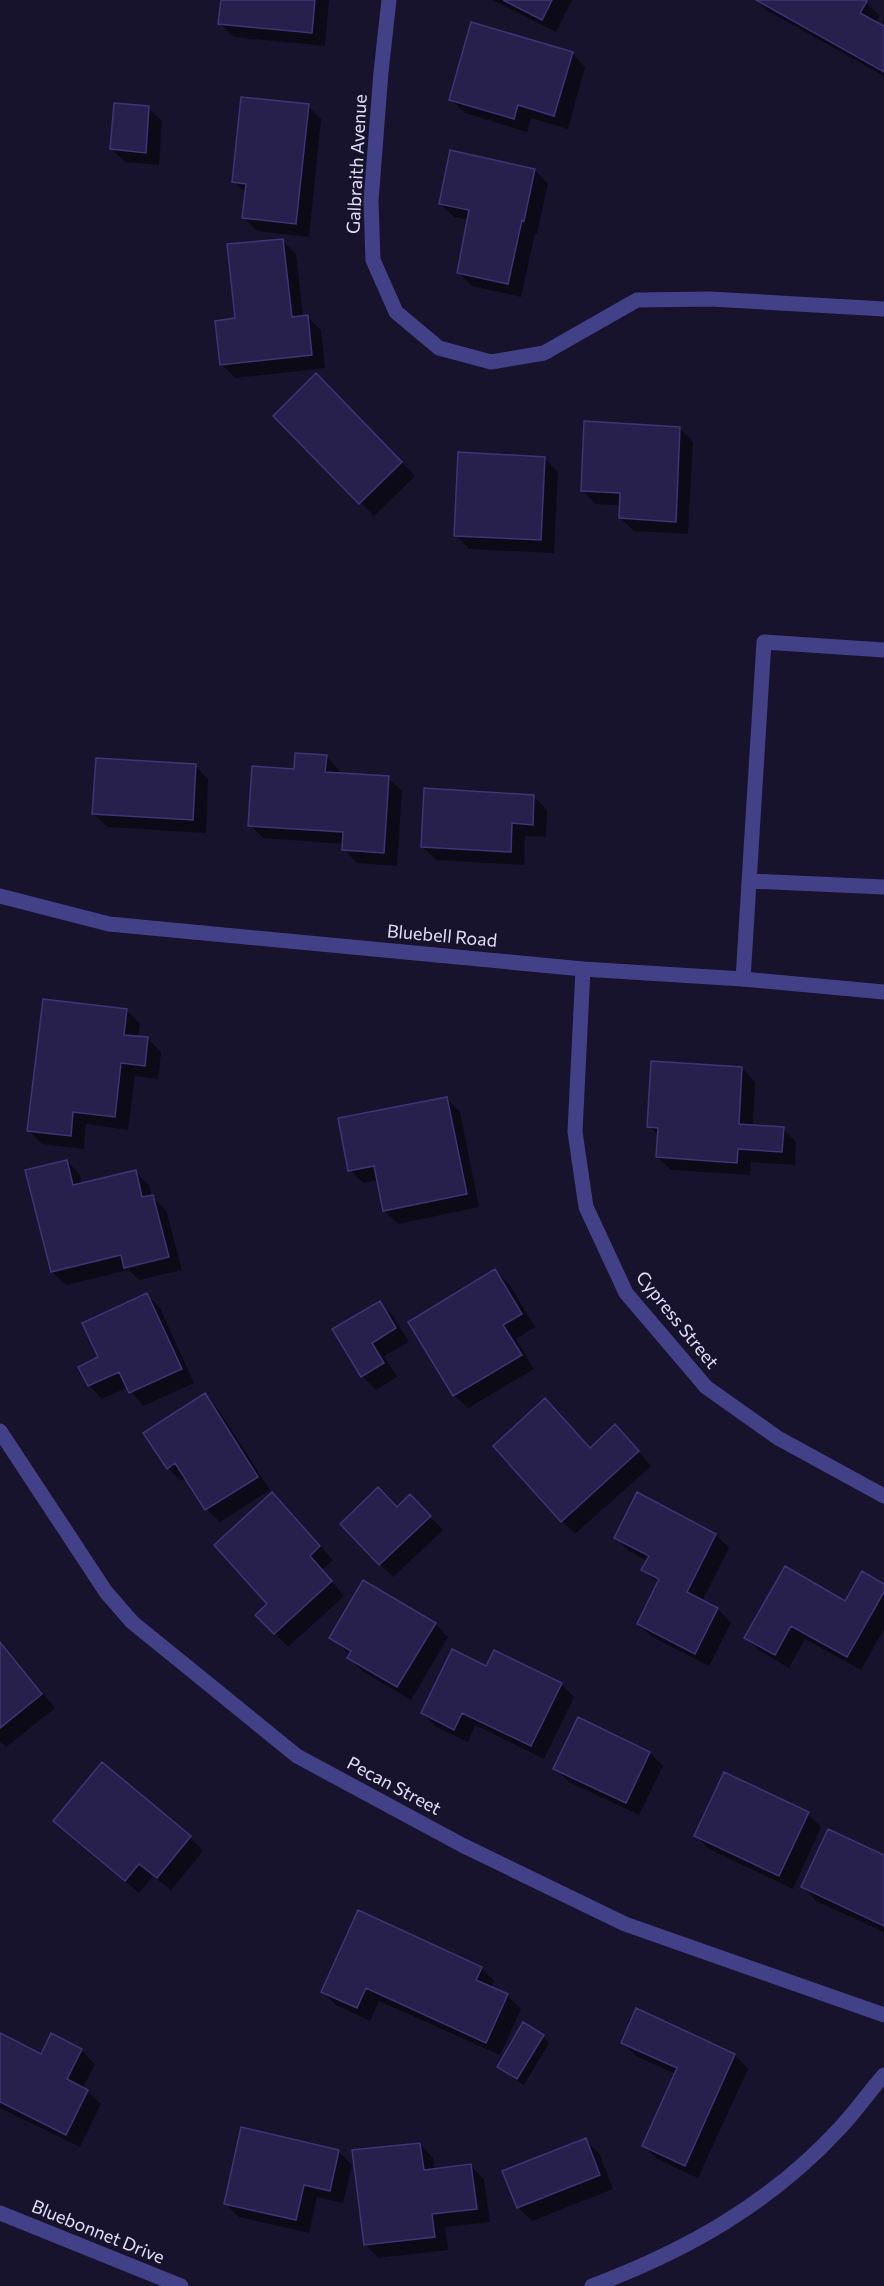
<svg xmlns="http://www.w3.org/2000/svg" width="884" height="2286" viewBox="0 0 884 2286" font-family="Commissioner,sans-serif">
<rect width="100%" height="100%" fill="#17132c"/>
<path fill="#0007" d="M222 0H329L325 46 234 37 220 24Z
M492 0H572L556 32Z
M756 0H862L866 2 880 16 875 23 884 28V76L766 10Z
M572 53 585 67 568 129 531 118 527 132 465 113 451 100Z
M308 106 321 119 309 237 257 231 243 217 246 193 234 181Z
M148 108 162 121 159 165 125 162 111 149Z
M535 170 548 184 537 234 535 233 521 297 472 286 458 272 469 220 454 217 440 204Z
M282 240 296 254 303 317H308L321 330 325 368 235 378 221 364 237 319Z
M316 375 415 476 374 516 275 416Z
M680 428 693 442 688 534 634 531 620 518 621 505 596 504 582 490Z
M544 458 558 472 554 553 469 549 456 535Z
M326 756 339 770V775L388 778 402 791 397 866 357 863 344 849V844L263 838 250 825 295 771Z
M195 765 208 779 206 833 107 827 94 814Z
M533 796 547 810 546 837 525 836 524 865 436 860 422 846Z
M126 1010 140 1024 138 1038 148 1039 161 1052 158 1079 135 1076 128 1130 86 1124 84 1149 42 1144 29 1131Z
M742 1068 755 1082 753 1127 783 1129 796 1142 795 1165 751 1162 750 1175 671 1170 658 1157 659 1136 649 1126Z
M447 1099 460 1112 479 1207 398 1224 384 1210 378 1180 363 1183 350 1170Z
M67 1161 80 1175 82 1185 135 1172 149 1185 152 1197 166 1210 182 1270 139 1280 129 1270 66 1285 52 1272 27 1171Z
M495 1271 509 1284 535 1327 516 1339 534 1369 468 1408 454 1395Z
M147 1295 160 1308 194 1383 143 1406 128 1387 102 1399 89 1385 100 1358Z
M380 1303 393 1316 409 1342 384 1356 397 1377 376 1390 362 1376Z
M205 1395 218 1409 270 1490 220 1522 206 1509 186 1478 181 1481 168 1468Z
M628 1440 651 1466 575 1534 562 1521 590 1449Z
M410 1497 443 1530 393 1577 380 1564 397 1509Z
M285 1507 333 1560 322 1570 344 1596 288 1647 258 1615 269 1604Z
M716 1535 729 1548 702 1601 718 1609 731 1623 709 1666 652 1637 638 1624 659 1584 643 1569 648 1561 629 1551 616 1538Z
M884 1585V1629L861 1670 805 1639 789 1668 760 1651 746 1638 846 1603Z
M435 1624 448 1637 411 1700 362 1671 349 1658 351 1655 331 1638Z
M0 1640 55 1708 6 1747 0 1742Z
M487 1668 561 1684 574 1697 544 1759 475 1725 468 1742 436 1727 423 1713Z
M650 1753 663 1766 639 1815 569 1782 555 1768Z
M808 1814 821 1827 793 1889 709 1849 696 1836Z
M55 1821 190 1837 203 1851 171 1890 153 1876 139 1893Z
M884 1857V1932L816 1901 803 1887Z
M481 1968 494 1981 491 1988 507 1995 521 2009 500 2055 379 2001 370 2021 336 2005 322 1991Z
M637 2010 735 2055 748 2069 698 2178 657 2159 644 2146 676 2074 636 2056 623 2042Z
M0 2035 41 2056 51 2035 81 2050 95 2064 83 2088 101 2104 80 2147 0 2108Z
M543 2036 549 2043 524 2085 505 2073 498 2067Z
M585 2140 599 2153 613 2189 532 2221 518 2207Z
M420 2144 433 2158 435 2170 471 2166 484 2179 490 2222 445 2227 448 2250 378 2258 365 2244Z
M338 2151 352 2165 343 2203 317 2197 309 2233 239 2217 225 2203Z"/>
<path fill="#28204c" stroke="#403376" stroke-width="1.5" d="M221 0H315L312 33 218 24Z
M503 0H552L542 20Z
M756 0H866L867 1 860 13 884 26V72Z
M471 22 573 52 554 116 518 105 514 119 449 100Z
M241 97 309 104 296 224 242 218 246 184 232 182Z
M114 103 149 106 146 153 110 149Z
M450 150 535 169 524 221 522 220 508 284 457 273 469 210 439 204Z
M283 239 292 317 308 315 312 355 220 365 215 321 235 318 227 244Z
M316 373 402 462 359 504 273 416Z
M584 421 680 427 676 522 619 518 620 493 581 491Z
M458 452 545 457 541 540 454 536Z
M295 753 327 755 325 772 389 776 384 853 342 850 343 832 248 826 252 766 294 769Z
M96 758 196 764 193 820 92 814Z
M424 788 534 795 533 825 512 823 511 852 421 847Z
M43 999 127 1009 124 1035 148 1037 145 1066 121 1063 115 1117 73 1112 71 1136 27 1131Z
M651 1061 742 1067 739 1124 784 1127 782 1152 738 1149 737 1163 656 1157 658 1128 647 1127Z
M447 1097 467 1194 383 1211 374 1166 348 1171 338 1118Z
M67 1160 73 1185 136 1170 142 1197 153 1195 169 1257 124 1268 121 1255 51 1272 25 1170Z
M495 1269 522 1314 503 1325 522 1355 453 1396 408 1322Z
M147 1293 182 1369 129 1393 119 1372 88 1386 78 1367 98 1357 82 1323Z
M380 1301 396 1328 372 1343 384 1363 361 1377 332 1329Z
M205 1393 258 1477 205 1510 175 1463 167 1469 143 1433Z
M545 1398 590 1448 615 1424 639 1451 561 1522 493 1446Z
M378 1487 397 1507 410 1494 431 1516 379 1565 340 1524Z
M272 1492 320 1546 310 1556 332 1581 274 1634 255 1615 267 1604 214 1545Z
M637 1492 716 1534 687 1592 718 1608 695 1654 637 1624 659 1579 641 1570 649 1556 614 1538Z
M785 1566 845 1601 862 1571 884 1584V1592L847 1657 791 1626 775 1655 744 1638Z
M363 1580 436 1623 397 1687 347 1658 351 1651 329 1638Z
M0 1642 42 1694 0 1728Z
M452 1649 486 1666 494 1650 562 1683 531 1746 462 1713 454 1730 421 1713Z
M578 1717 650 1752 626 1803 553 1769Z
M102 1762 191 1836 157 1878 139 1864 125 1881 53 1821Z
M724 1772 809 1812 779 1876 694 1836Z
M828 1829 884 1855V1926L801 1887Z
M358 1910 482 1967 476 1980 508 1994 486 2043 366 1988 357 2008 321 1992Z
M636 2008 735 2054 685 2166 642 2146 677 2068 621 2043Z
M523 2022 544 2035 517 2079 497 2067Z
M0 2033 41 2054 51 2033 82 2049 67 2079 88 2090 66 2135 0 2102Z
M241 2127 339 2150 330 2191 304 2185 296 2220 224 2204Z
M586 2138 600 2175 517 2208 502 2171Z
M420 2143 424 2170 471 2164 477 2209 432 2214 435 2237 364 2245 352 2150Z"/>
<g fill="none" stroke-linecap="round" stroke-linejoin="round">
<path stroke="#424188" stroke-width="15" d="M749 881 884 887
M743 979 764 642 884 650"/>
<path stroke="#424188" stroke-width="15" d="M389 0 381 72 371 201 373 260 396 312 439 348 491 362 544 353 637 300 710 299 884 309
M0 896 109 924 583 969 743 979 884 992
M583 969 575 1132 586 1207 626 1293 706 1387 778 1438 884 1496
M0 1431 106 1592 132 1622 297 1756 462 1845 625 1924 884 2015
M0 2213 181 2286
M592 2286C686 2251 771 2203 840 2128 856 2111 869 2092 884 2075"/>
</g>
<g text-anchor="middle" stroke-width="4.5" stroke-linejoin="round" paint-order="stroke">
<g font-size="18" fill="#e2dffd" stroke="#17132c">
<text transform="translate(357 164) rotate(-87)" y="6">Galbraith Avenue</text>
<text transform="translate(442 936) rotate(5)" y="6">Bluebell Road</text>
<text transform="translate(677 1320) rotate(51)" y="6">Cypress Street</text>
<text transform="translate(394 1786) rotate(28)" y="6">Pecan Street</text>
<text transform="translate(98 2232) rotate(22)" y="6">Bluebonnet Drive</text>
</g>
</g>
</svg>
